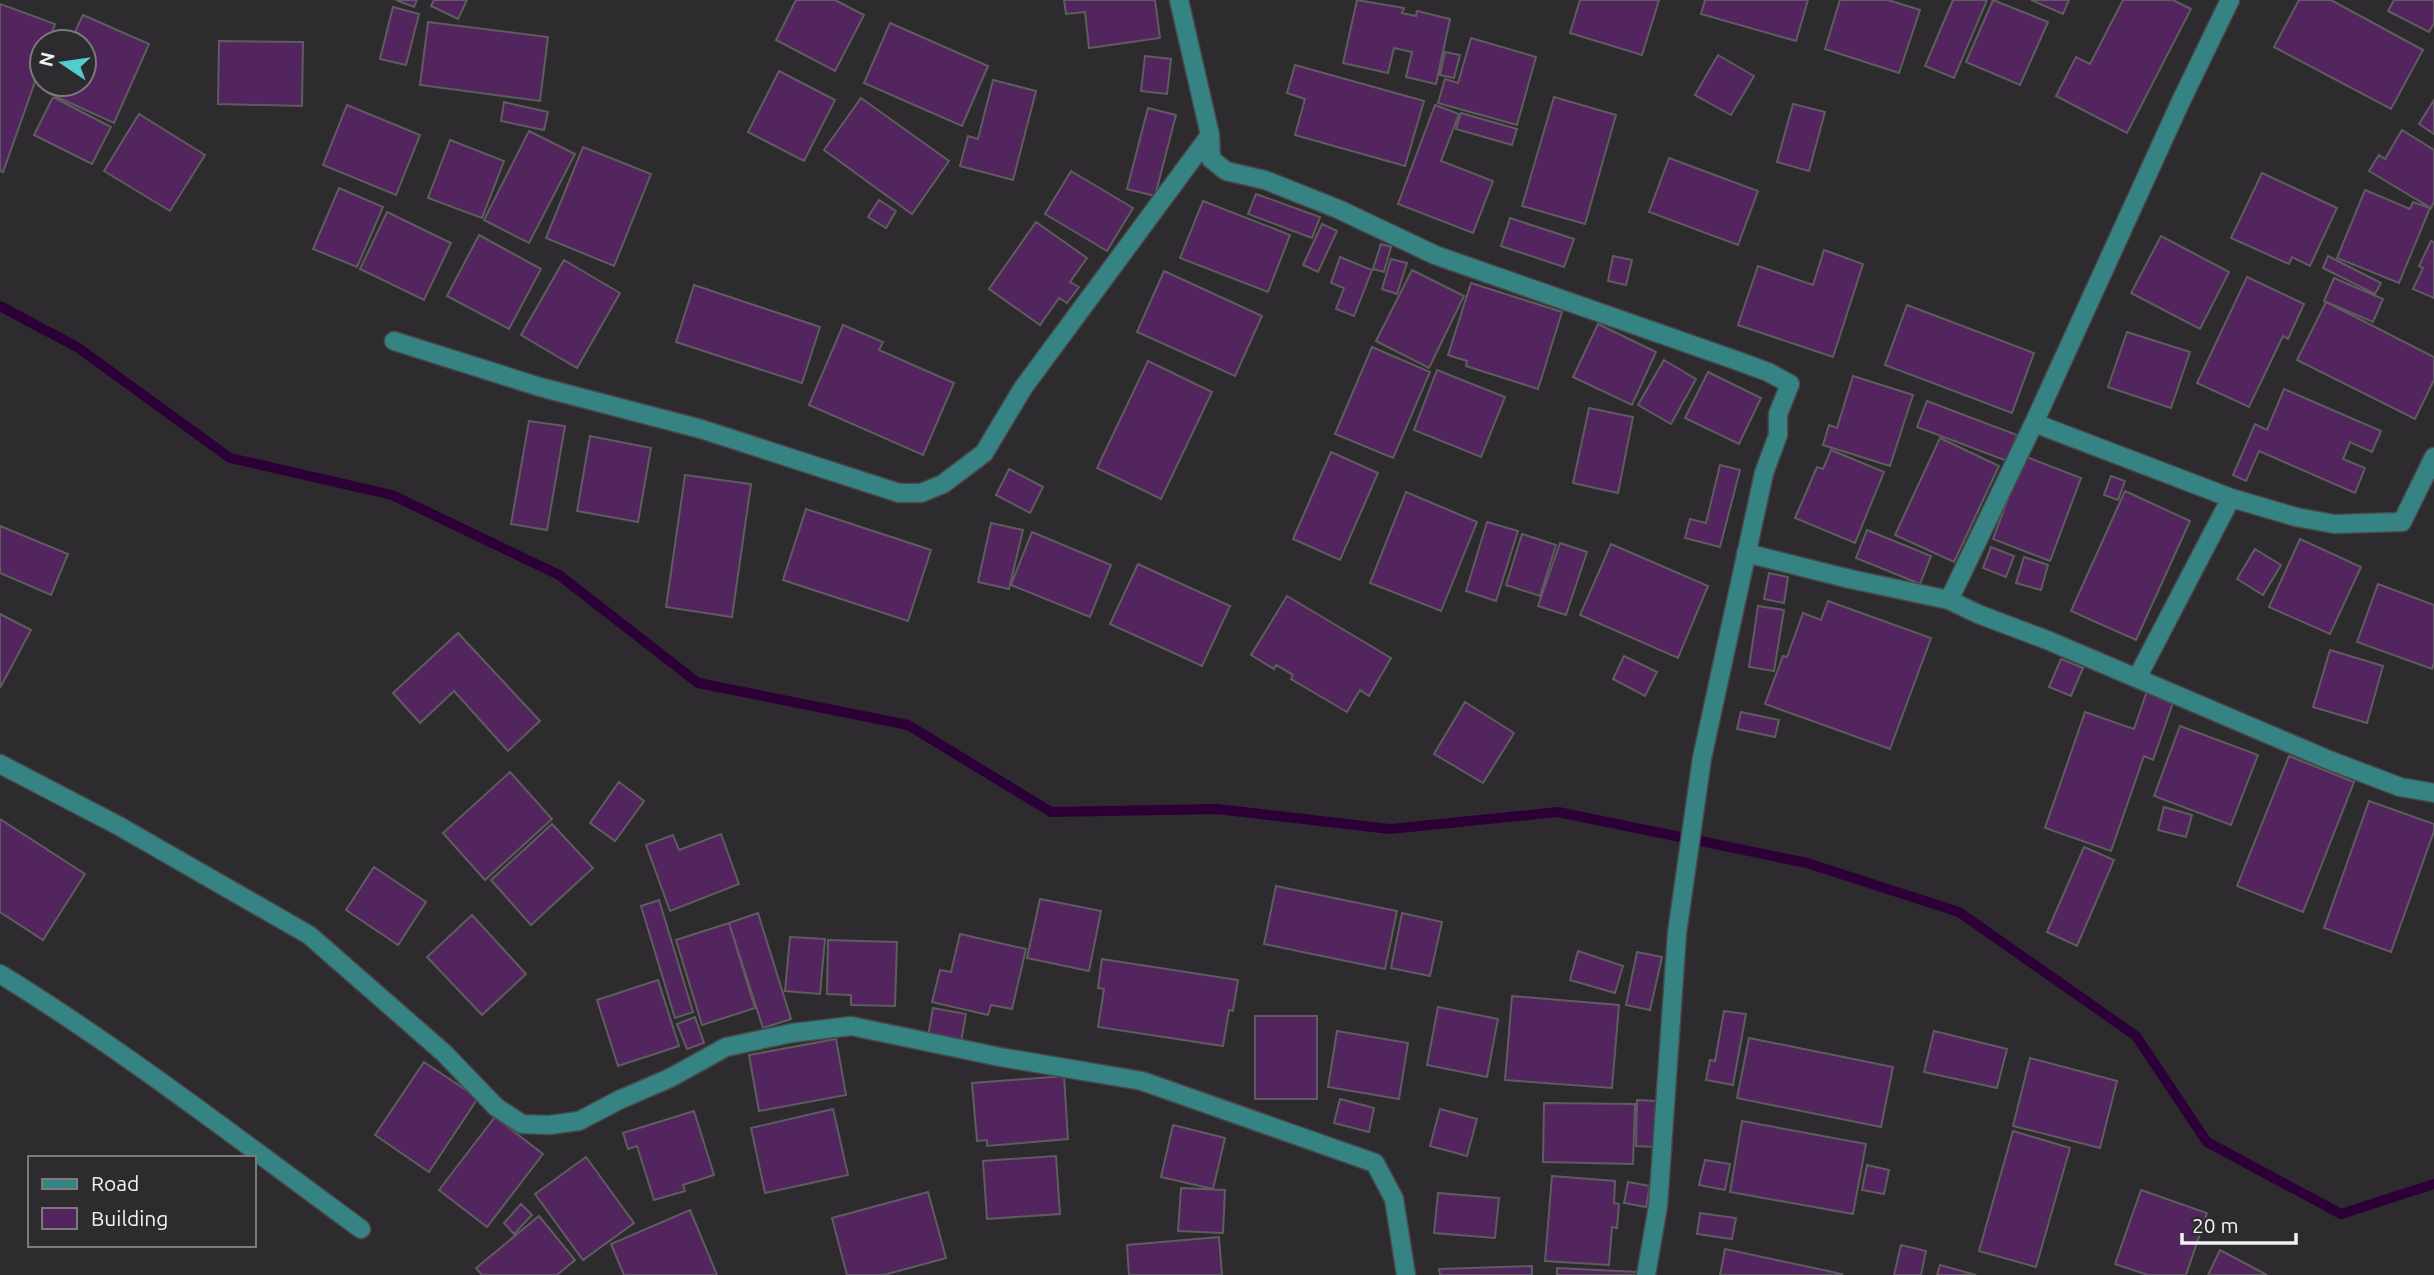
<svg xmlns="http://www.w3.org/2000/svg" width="2434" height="1275" viewBox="0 0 2434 1275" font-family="Ubuntu,sans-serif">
<rect width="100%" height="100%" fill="#2d2b2e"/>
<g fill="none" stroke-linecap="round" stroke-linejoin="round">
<path stroke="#2c0037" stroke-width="10" d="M0 306 77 347 230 458 392 495 559 575 698 683 908 725 1051 812 1217 809 1390 829 1558 812 1807 863 1959 912 2136 1036 2207 1142 2341 1214 2434 1184"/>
</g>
<path fill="#53255e" stroke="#5f5c5f" stroke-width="2" d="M396 0H417L414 7Z
M434 0H467L458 19 431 6Z
M796 0H835L864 15 835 71 776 40Z
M1064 0H1155L1160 38 1089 48 1085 12 1066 14Z
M1357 0 1404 8 1402 13 1416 16 1417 11 1450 19 1436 84 1406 77 1412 52 1394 48 1388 73 1343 63Z
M1580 0H1659L1642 55 1570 33Z
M1705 0H1808L1796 41 1701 14Z
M1840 0H1888L1920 10 1899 73 1825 49Z
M1953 0H1987L1954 78 1925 66Z
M1993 0 2048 22 2020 85 1966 62Z
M2031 0H2069L2063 14Z
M2123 0H2173L2191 9 2127 133 2056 96 2076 57 2090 64Z
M2299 0H2331L2423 50 2391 109 2274 47Z
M2394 0H2434V23L2429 32 2388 11Z
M0 4 55 24 49 42H42V62L3 172 0 171Z
M393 7 419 14 406 65 380 59Z
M83 15 149 44 114 123 48 93 52 84H84V42H70Z
M428 22 548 37 540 101 420 85Z
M890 23 988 66 962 126 864 83Z
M1471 38 1536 57 1517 125 1438 103 1445 79 1458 83Z
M219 41 303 42 302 106 218 104Z
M1445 52 1460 55 1454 78 1440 75Z
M1718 55 1754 76 1731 115 1695 95Z
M1145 56 1171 59 1167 94 1141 91Z
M1295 65 1424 101 1405 166 1295 135 1305 99 1287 93Z
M779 71 835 100 804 161 748 132Z
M993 80 1036 91 1013 180 960 166 968 136 978 139Z
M53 97 111 127 92 164 34 135Z
M1554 97 1616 115 1585 224 1522 206Z
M861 98 949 161 912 214 824 150Z
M2434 100V134L2419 124Z
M504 102 548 112 544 130 501 121Z
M1793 104 1825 112 1809 171 1777 162Z
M347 105 420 135 396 195 323 165Z
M1435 105 1459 114 1441 161 1493 181 1473 233 1398 204Z
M1148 108 1176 115 1155 196 1127 189Z
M1461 113 1517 129 1512 145 1456 129Z
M139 114 205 155 170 211 104 171Z
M2402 130 2434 150V202L2431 208 2369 171 2379 155 2385 159Z
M529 131 575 154 529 243 484 220Z
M450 140 504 161 482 218 428 198Z
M583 147 651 174 614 266 546 238Z
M1669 158 1758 191 1738 245 1649 212Z
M1071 171 1133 208 1107 251 1045 214Z
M2262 173 2337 208 2310 266 2292 257 2289 264 2231 238Z
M339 188 383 207 357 267 313 249Z
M2365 190 2410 209 2413 202 2430 208 2399 283 2337 258Z
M1256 194 1320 217 1312 238 1248 214Z
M879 200 896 211 886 228 868 217Z
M1203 201 1290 235 1268 292 1180 258Z
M387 212 451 243 424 300 360 269Z
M1510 218 1574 239 1564 267 1501 246Z
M1036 222 1087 258 1070 282 1079 287 1067 303 1059 298 1040 325 989 289Z
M1322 224 1337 231 1318 272 1303 265Z
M479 235 541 269 509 329 447 296Z
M2161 236 2229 272 2200 329 2131 293Z
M2431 241 2434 242V298L2413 289 2423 268 2419 266Z
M1381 244 1391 247 1384 272 1373 269Z
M1824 250 1863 264 1833 357 1738 325 1758 266 1813 285Z
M1613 256 1632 260 1626 285 1608 281Z
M2328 256 2381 283 2375 294 2323 268Z
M1340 257 1372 270 1354 316 1336 309 1344 288 1331 283Z
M1391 259 1407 263 1397 294 1382 289Z
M564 260 620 293 577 368 521 335Z
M1412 270 1464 296 1429 368 1376 341Z
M1164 271 1262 316 1235 376 1137 332Z
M2247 277 2304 304 2288 339 2283 336 2249 407 2197 383Z
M2334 278 2383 299 2373 322 2324 301Z
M1471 283 1562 312 1538 389 1466 366 1467 361 1448 355Z
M694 285 820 327 802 383 676 342Z
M2326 302 2434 357V380L2415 419 2297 360Z
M1907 305 2034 353 2012 413 1885 365Z
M1598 324 1656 352 1632 405 1573 377Z
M843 325 883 342 879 350 954 383 923 455 809 405Z
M2127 332 2190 352 2171 408 2108 387Z
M1372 347 1430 372 1393 458 1335 434Z
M1664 360 1696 379 1671 424 1638 405Z
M1148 361 1212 392 1161 499 1097 468Z
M1437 370 1505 397 1481 457 1414 430Z
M1708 372 1761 398 1739 444 1685 418Z
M1853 376 1913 395 1890 466 1823 445 1829 425 1837 428Z
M2284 389 2381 431 2372 452 2350 442 2343 459 2365 468 2355 493 2259 451 2246 481 2233 475 2255 424 2267 430Z
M1927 401 2017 435 2007 461 1917 427Z
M1589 408 1633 417 1618 493 1573 483Z
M529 421 565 426 547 530 511 524Z
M590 436 651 448 638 522 577 511Z
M1940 438 1999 466 1954 562 1895 535Z
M1831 450 1884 472 1855 543 1795 518 1817 467 1823 469Z
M1331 452 1378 473 1340 560 1293 539Z
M2024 456 2081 478 2050 561 1993 539Z
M1720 465 1740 470 1720 547 1685 538 1690 519 1706 523Z
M1009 469 1043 487 1030 513 996 495Z
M685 475 751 484 732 617 666 607Z
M2111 476 2125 481 2118 500 2104 495Z
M2125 491 2190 521 2136 640 2071 611Z
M1406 492 1477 522 1441 611 1370 583Z
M806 509 931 550 908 621 783 580Z
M1487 522 1518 531 1496 601 1466 591Z
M991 523 1023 530 1009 589 978 582Z
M0 526 68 554 51 595 0 573Z
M1867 530 1931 556 1920 584 1856 558Z
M1032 532 1111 565 1090 617 1011 585Z
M1522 534 1556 545 1540 596 1506 585Z
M2300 539 2361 567 2330 634 2269 607Z
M1560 543 1587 552 1566 615 1538 606Z
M1611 544 1708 586 1678 658 1580 615Z
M1991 547 2014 556 2006 577 1983 568Z
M2255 549 2281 565 2263 595 2237 579Z
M2024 557 2048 565 2041 590 2016 583Z
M1138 564 1230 606 1202 666 1110 624Z
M1769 573 1788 577 1784 603 1764 599Z
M2378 584 2434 605V662L2432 669 2357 642Z
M1287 596 1391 658 1369 696 1360 690 1347 712 1291 679 1293 675 1276 665 1274 669 1251 655Z
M1828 601 1931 638 1890 749 1765 704 1783 656 1787 657 1803 613 1821 620Z
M1758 606 1784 610 1774 671 1749 667Z
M0 614 31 630 0 688Z
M458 633 540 721 508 751 454 691 420 723 393 693Z
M2330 650 2383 666 2367 723 2313 707Z
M1624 656 1657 672 1645 696 1613 679Z
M2061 659 2083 668 2071 696 2049 687Z
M2148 688 2175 697 2153 760 2144 756 2111 851 2045 828 2085 712 2134 729Z
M1465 702 1514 733 1483 783 1434 754Z
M1741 712 1779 720 1775 737 1737 729Z
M2180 726 2258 755 2231 825 2154 796Z
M2289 756 2354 782 2303 912 2237 886Z
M510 772 552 819 485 880 443 833Z
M619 782 644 801 615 841 590 823Z
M2369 801 2434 824V831L2391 952 2324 928Z
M2164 807 2192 815 2186 837 2158 830Z
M0 819 85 874 43 940 0 912Z
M552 824 593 868 531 925 491 880Z
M721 834 739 884 670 911 646 845 673 835 679 850Z
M2084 847 2114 860 2077 946 2047 932Z
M374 867 426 902 398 945 346 910Z
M1276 886 1397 911 1385 969 1264 944Z
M1040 899 1101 911 1089 971 1027 958Z
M659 900 693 1012 675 1018 641 906Z
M758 913 791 1019 763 1028 729 923Z
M1402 913 1442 922 1430 976 1391 968Z
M472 915 526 974 482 1015 427 957Z
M729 923 755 1008 702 1025 676 940Z
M960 934 1026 949 1012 1009 991 1005 988 1015 932 1002 940 970 951 972Z
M790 937 825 939 820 994 785 991Z
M828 940 897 942 895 1006 851 1005V995L827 994Z
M1578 951 1623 966 1615 993 1570 980Z
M1637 952 1662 957 1650 1010 1626 1005Z
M1102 959 1238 980 1233 1011 1229 1010 1223 1046 1098 1027 1104 989 1098 988Z
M658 980 679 1046 618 1066 597 1000Z
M1512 996 1619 1005 1612 1088 1505 1080Z
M1438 1007 1498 1019 1487 1077 1427 1065Z
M933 1008 966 1014 961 1042 928 1036Z
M1724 1011 1746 1014 1733 1085 1706 1080 1710 1060 1715 1061Z
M1255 1016H1317V1099H1255Z
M695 1017 704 1043 687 1049 677 1024Z
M1337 1031 1408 1043 1399 1099 1328 1087Z
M1934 1031 2007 1049 1997 1088 1924 1072Z
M1749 1038 1893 1067 1881 1127 1737 1098Z
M836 1039 846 1095 759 1111 749 1055Z
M2030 1058 2117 1081 2100 1148 2013 1126Z
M424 1062 478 1098 429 1172 375 1135Z
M1064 1076 1068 1139 987 1146V1140L977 1141 972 1083Z
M1340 1099 1374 1108 1369 1132 1334 1123Z
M1637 1100 1656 1101 1655 1147 1636 1146Z
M1544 1103 1635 1104 1633 1164 1543 1162Z
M833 1109 848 1175 765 1193 751 1128Z
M1440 1109 1477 1119 1467 1156 1430 1146Z
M694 1111 714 1175 683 1185 685 1191 654 1200 637 1146 628 1149 623 1133Z
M495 1117 543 1154 487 1227 439 1190Z
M1742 1121 1866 1144 1853 1214 1730 1192Z
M1173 1125 1225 1138 1213 1189 1161 1177Z
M2013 1131 2070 1148 2036 1267 1979 1251Z
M1056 1156 1060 1214 987 1219 983 1161Z
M586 1157 634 1223 583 1260 535 1194Z
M1705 1160 1730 1164 1725 1190 1699 1185Z
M1867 1165 1889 1170 1884 1194 1862 1190Z
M1552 1176 1615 1181 1614 1203 1619 1204 1617 1228 1612 1227 1609 1265 1545 1261Z
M1628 1182 1650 1186 1646 1207 1624 1203Z
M1181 1188 1225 1190 1223 1233 1178 1231Z
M2141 1190 2207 1213 2186 1275H2148L2115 1264Z
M928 1192 946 1258 884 1275H847L832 1218Z
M1438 1193 1499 1198 1495 1238 1434 1233Z
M521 1204 532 1215 514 1234 504 1223Z
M690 1210 717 1275H624L611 1244Z
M1700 1213 1736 1218 1732 1239 1697 1234Z
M539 1216 575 1260 557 1275H482L476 1268Z
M1219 1237 1222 1275H1129L1127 1245Z
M1901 1245 1926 1251 1921 1275H1894Z
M1725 1249 1842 1274 1841 1275H1720Z
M2220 1250 2267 1275H2208Z
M1940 1265 1976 1275H1937Z
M1532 1266V1275H1440L1439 1269Z
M1557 1268 1637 1272V1275H1557Z"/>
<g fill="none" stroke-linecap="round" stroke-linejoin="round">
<g stroke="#49474a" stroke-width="21">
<path id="minor" d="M1179 0 1210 135 1211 159 1226 171 1265 180 1338 209 1435 255 1738 361 1768 372 1790 384 1778 414V435L1764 473 1702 758 1677 933 1658 1206 1646 1275
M394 341 540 387 701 429 899 493H921L943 484 984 453 1023 388 1210 135
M2034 423 2231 498 2296 517 2334 524 2402 522 2434 457
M1746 553 1850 579 1949 600 2034 423 2181 101 2230 0
M1949 600 1978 614 2047 640 2329 760 2400 787 2434 793
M2137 678 2231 498
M0 764 119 826 309 935 444 1053 496 1107 522 1124 549 1125 579 1121 619 1100 670 1078 726 1047 792 1033 851 1026 1000 1057 1142 1081 1375 1163 1394 1199 1406 1275
M0 974C125 1051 242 1142 361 1229"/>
</g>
<use href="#minor" stroke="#368384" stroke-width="18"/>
</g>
<rect x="28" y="1156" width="228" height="91" fill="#2d2b2e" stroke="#7c7a7d" stroke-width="2"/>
<rect x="42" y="1179" width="35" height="10" fill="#368384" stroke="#7c7a7d" stroke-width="2"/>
<text x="91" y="1191" font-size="21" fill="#f2f1f3">Road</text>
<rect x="42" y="1208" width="35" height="21" fill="#53255e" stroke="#7c7a7d" stroke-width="2"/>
<text x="91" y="1226" font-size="21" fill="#f2f1f3">Building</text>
<g transform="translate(63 63) rotate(283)"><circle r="33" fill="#2d2b2e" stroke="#7c7a7d" stroke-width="2"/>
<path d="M0-5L12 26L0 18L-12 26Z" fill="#52cdce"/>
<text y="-10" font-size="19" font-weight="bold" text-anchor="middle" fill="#f2f1f3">N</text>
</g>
<path d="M2182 1233v10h114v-10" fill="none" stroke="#f2f1f3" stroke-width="3.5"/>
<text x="2192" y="1233" font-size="21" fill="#f2f1f3" stroke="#2d2b2e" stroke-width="5" paint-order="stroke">20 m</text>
</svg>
